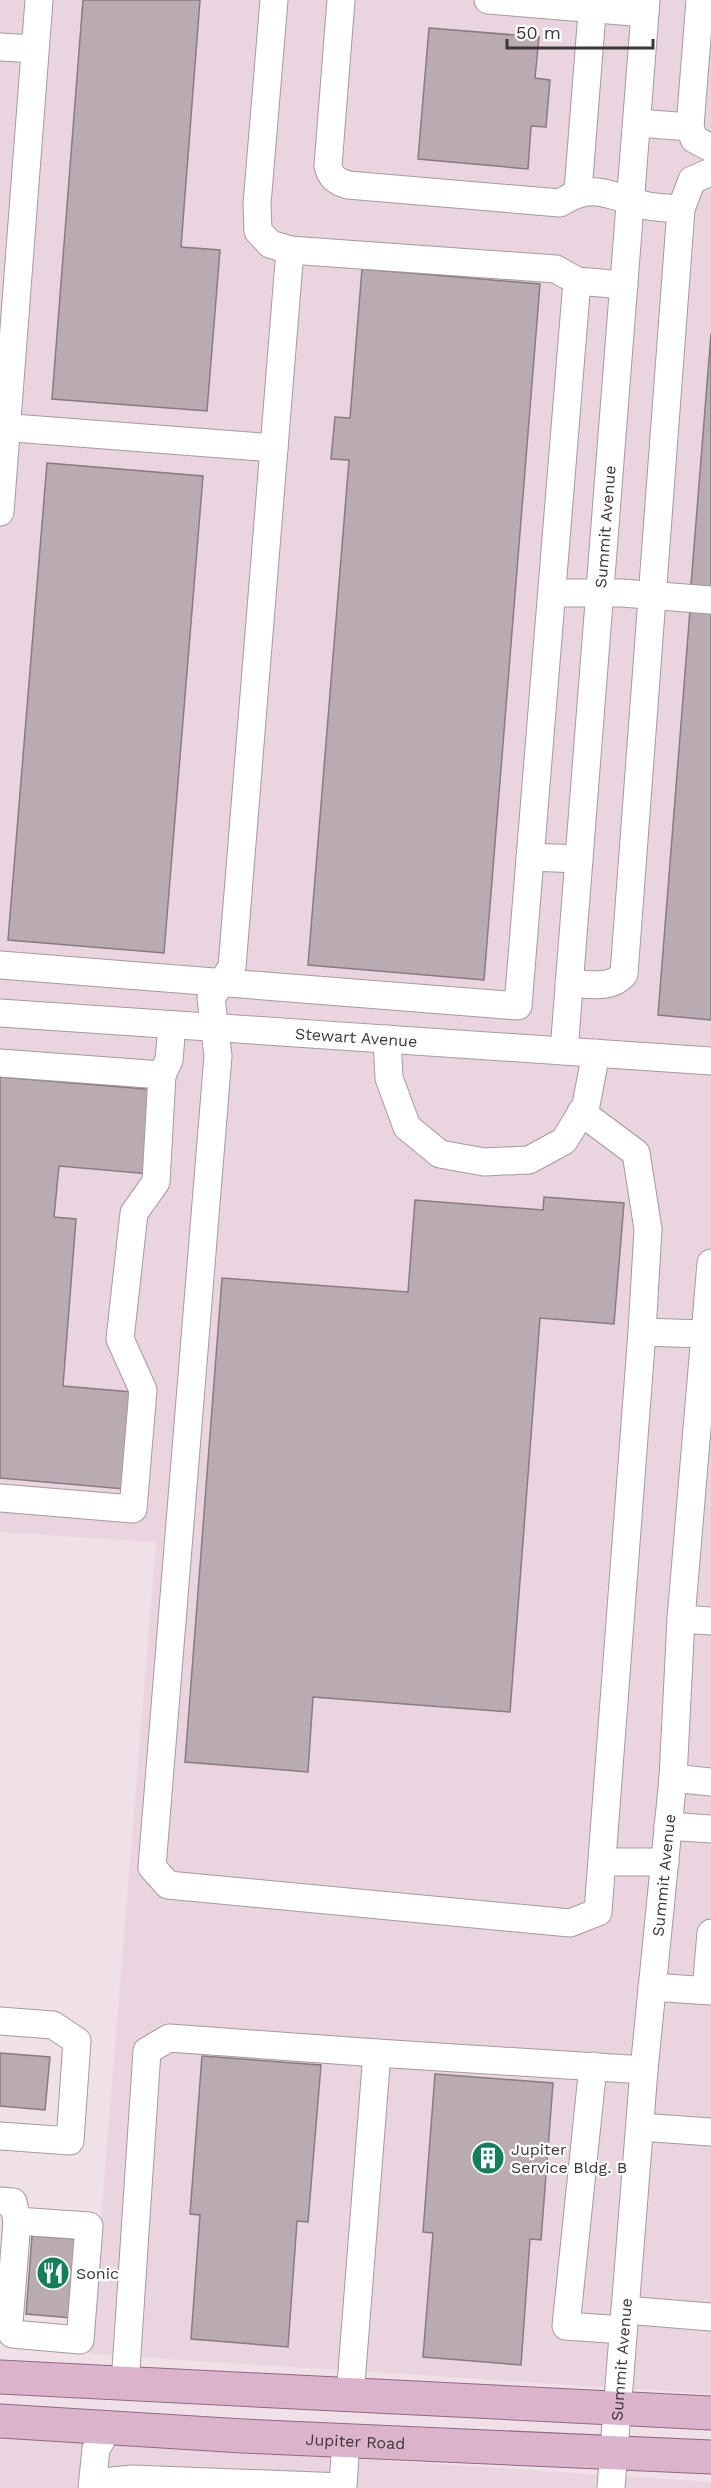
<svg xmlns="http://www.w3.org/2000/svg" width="711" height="2488" viewBox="0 0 711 2488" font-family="'Work Sans',sans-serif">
<rect width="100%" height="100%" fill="#f0e1e9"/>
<path fill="#e9d4e0" d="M0 0H711V2394L90 2354 156 1542 0 1532Z
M0 2435 711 2482V2488H0Z"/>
<path fill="#baabb3" stroke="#887b82" stroke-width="1.5" d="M83 0H200L181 247 220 250 207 411 52 399Z
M429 28 539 37 535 78 550 80 546 127 531 126 528 169 418 159Z
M362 269 540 284 484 980 308 965 349 460 331 459 335 417 350 418Z
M711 334V587L691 585Z
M47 463 203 476 164 953 8 940Z
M690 610 711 611V1020L658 1015Z
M0 1077 157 1090 150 1174 59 1166 54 1217 76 1219 63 1386 132 1392 124 1489 0 1478Z
M544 1197 624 1203 614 1324 540 1318 510 1712 313 1697 308 1772 185 1762 222 1278 408 1292 415 1200 543 1210Z
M0 2053 50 2057 45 2110 0 2106Z
M202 2056 321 2065 308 2222 297 2221 288 2347 191 2339 200 2215 190 2214Z
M435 2074 553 2083 541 2240 530 2239 521 2365 423 2357 433 2233 423 2232Z
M32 2236 78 2239 72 2318 26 2314Z"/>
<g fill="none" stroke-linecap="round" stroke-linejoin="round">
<g stroke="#a799a0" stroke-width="29">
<g id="minor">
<path d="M274 0 257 204 258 231 270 244 290 250 556 269 577 281 624 285"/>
<path d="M341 0 328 166C331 178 336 181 348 185L560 203C595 180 613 198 648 206 659 208 670 208 681 209L624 974C611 990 587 984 569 983"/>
<path d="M488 0 645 13"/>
<path d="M700 0 690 127 694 139 711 148"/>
<path d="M0 47 35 49"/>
<path d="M637 123 690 127"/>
<path d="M578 191 593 0"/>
<path d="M681 209 692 180 711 172"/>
<path d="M0 427 274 448 232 967 211 998 218 1056 152 1867 168 1885 570 1923 598 1912 642 1332 705 1334"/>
<path d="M274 448 290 250"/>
<path d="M0 512 39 0"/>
<path d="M552 593H622L711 600"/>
<path d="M530 857 579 859"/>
<path d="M0 965 518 1006 577 281"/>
<path id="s1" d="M0 1013 711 1061"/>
<path d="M387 1039 389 1078 407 1127 440 1154 484 1162 529 1160 564 1141 586 1105 596 1053"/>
<path id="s2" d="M564 1051 646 0"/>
<path d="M0 1063 162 1075 156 1182 134 1213 120 1339 143 1390 133 1509 0 1498"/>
<path d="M162 1075 169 1060 172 1025"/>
<path d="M581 1112 636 1153 648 1229 642 1332"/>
<path d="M681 1619 711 1621"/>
<path d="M673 1778 711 1782"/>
<path d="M668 1826 711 1829"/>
<path d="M602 1862H665"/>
<path d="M652 1987 711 1991"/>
<path d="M706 1990 711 1933"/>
<path d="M0 2021 53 2025 77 2041 70 2141 0 2136"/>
<path d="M593 2066 566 2326 623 2330"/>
<path d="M640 2127 711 2132"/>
<path d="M0 2201 13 2202 17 2221"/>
<path d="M17 2221 89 2226 80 2340 12 2334 9 2323Z"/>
<path d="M625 2310 711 2317"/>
<path d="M125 2384 147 2051 169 2038 377 2053"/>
<path d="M350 2396 377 2053 644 2070"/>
<path d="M93 2483 132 2479 343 2487 346 2440"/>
<path d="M92 2488 96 2449 108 2428"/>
<path id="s3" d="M611 2488 644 2070 673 1778 681 1619 711 1263"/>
</g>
</g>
<g stroke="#946781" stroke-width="35">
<g id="major">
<path d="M0 2377 711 2413"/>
<path id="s4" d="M0 2421 243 2436 711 2457"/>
</g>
</g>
<use href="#minor" stroke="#fff" stroke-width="27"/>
<use href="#major" stroke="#dbb3cb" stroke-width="33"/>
</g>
<defs>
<g id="building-disc" transform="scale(1.725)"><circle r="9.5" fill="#147f5b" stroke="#fff"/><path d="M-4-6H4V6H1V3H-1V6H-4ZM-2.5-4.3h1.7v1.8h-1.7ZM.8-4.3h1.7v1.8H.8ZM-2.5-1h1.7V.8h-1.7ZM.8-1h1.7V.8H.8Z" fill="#fff"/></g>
<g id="restaurant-disc" transform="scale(1.725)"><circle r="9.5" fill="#147f5b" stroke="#fff"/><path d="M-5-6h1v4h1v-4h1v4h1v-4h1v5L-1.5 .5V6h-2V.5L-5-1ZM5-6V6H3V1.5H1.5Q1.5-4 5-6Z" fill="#fff"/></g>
</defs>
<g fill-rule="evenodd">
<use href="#building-disc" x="488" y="2158"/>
<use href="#restaurant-disc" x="53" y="2273"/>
</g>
<g text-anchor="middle" stroke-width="4.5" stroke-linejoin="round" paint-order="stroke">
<g font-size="16" fill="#3c3639" stroke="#fff">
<text dy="6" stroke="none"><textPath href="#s2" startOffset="526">Summit Avenue</textPath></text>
<text dy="6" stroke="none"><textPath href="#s1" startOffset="357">Stewart Avenue</textPath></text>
<text dy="6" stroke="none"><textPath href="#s3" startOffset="615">Summit Avenue</textPath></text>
<text dy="6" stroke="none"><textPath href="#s3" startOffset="129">Summit Avenue</textPath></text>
<text dy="6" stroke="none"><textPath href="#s4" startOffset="356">Jupiter Road</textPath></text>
</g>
<g font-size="16" fill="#3c3639" stroke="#fff" text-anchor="start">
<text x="511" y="2155">Jupiter<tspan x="511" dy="18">Service Bldg. B</tspan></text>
<text x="76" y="2279">Sonic</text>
</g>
</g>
<path d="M507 39v9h146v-9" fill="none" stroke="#3c3639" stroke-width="3"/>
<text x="516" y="39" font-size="18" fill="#3c3639" stroke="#ffffff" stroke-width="4.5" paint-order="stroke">50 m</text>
</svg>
